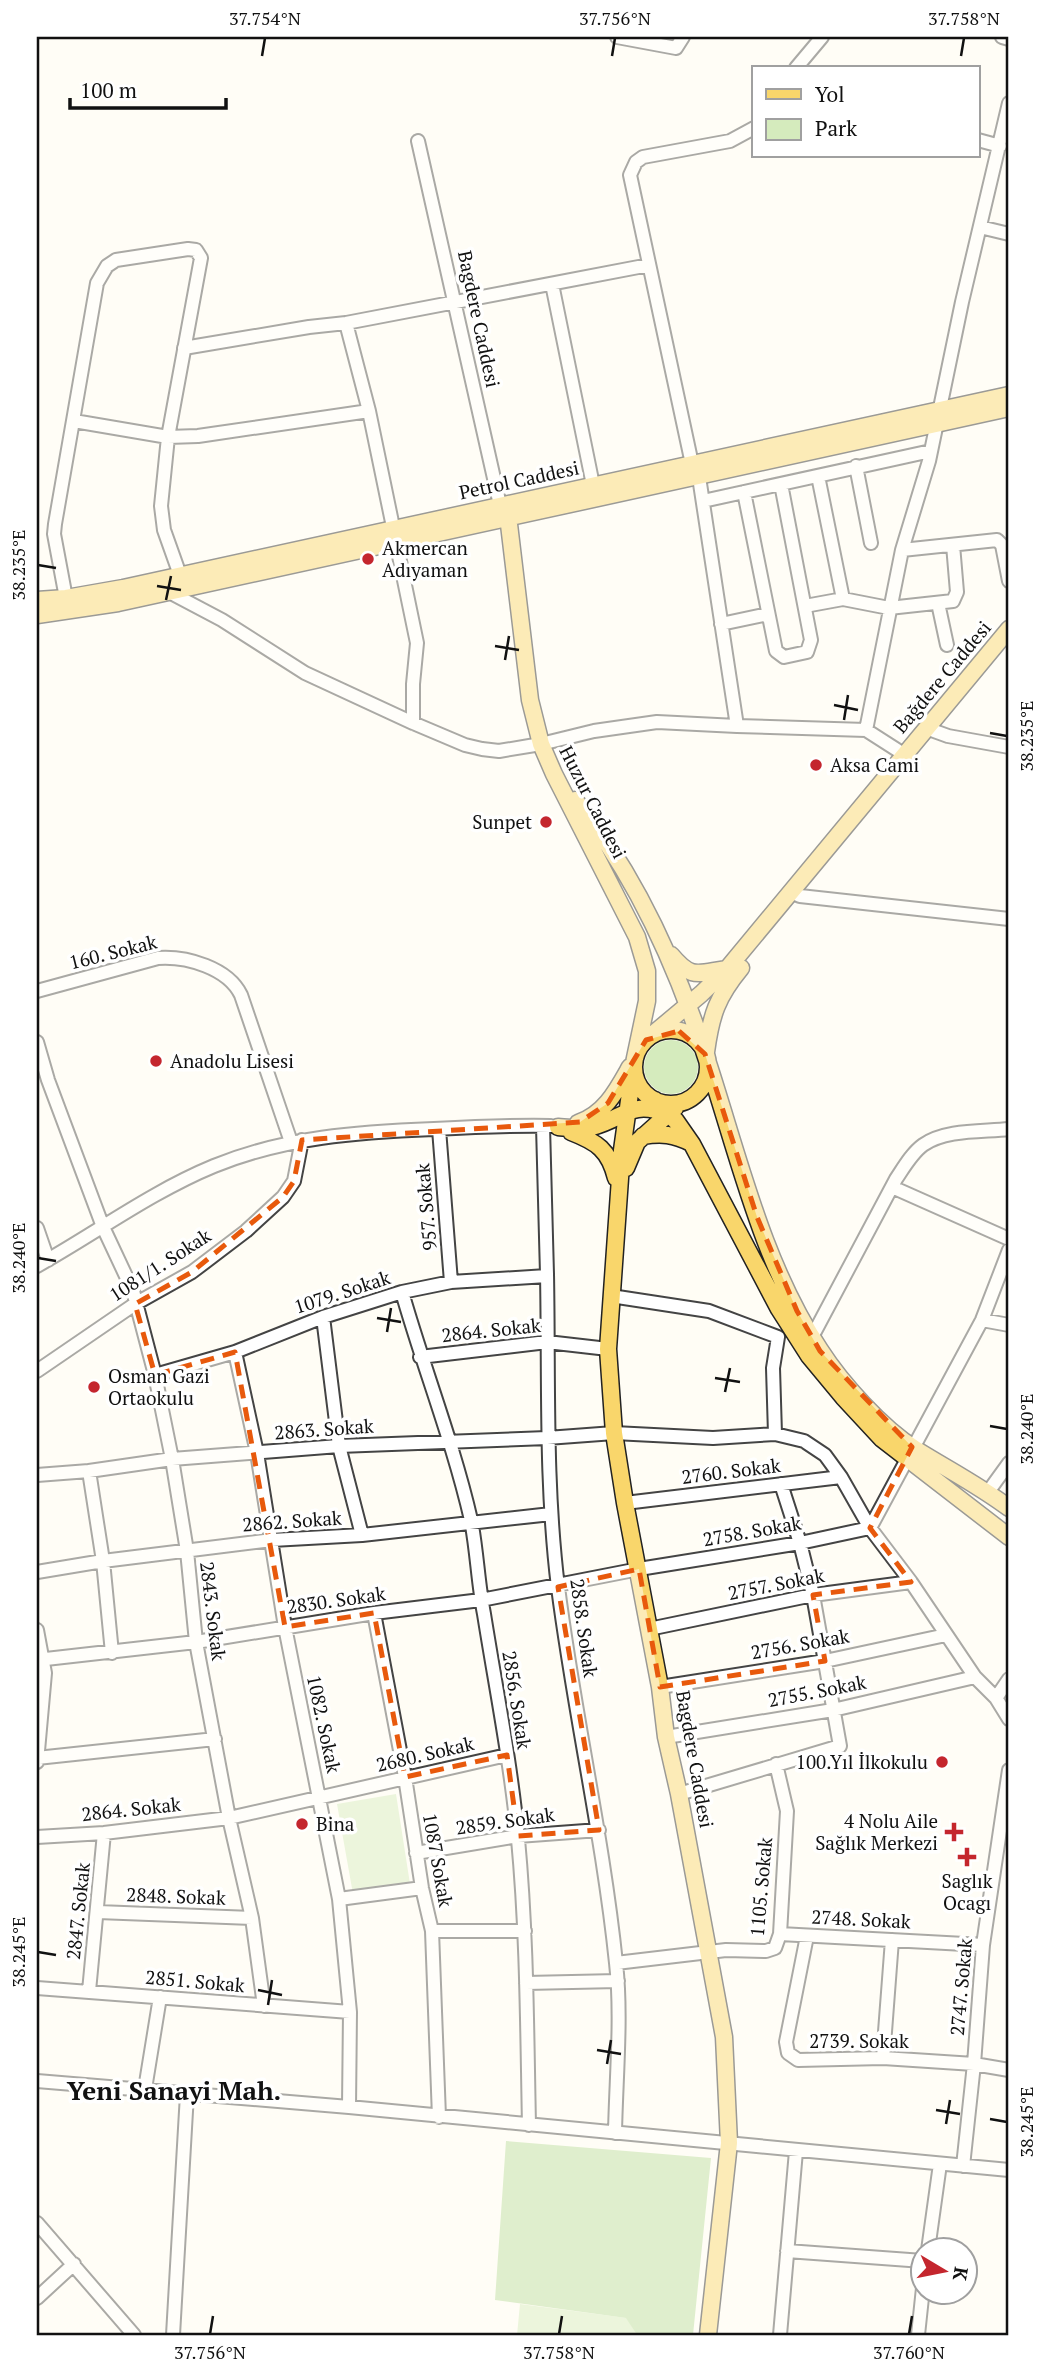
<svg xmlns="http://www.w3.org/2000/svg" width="1046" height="2372" viewBox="0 0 1046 2372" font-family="'PT Serif',serif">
<rect width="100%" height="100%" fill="#fffdf5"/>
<path fill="#d5ebbd" d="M644 1067a27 27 0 1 1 54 0a27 27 0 1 1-54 0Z
M396 1794 410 1884 353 1894 337 1804Z
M520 2304 627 2318 637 2335H517Z"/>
<path fill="#b9dc9c" d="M506 2141 711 2158 693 2335H637L626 2318 495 2300Z"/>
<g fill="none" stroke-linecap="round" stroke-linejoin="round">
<g stroke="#444" stroke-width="16">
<path id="minor" d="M617 37 676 48 683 37
M1002 37 1009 39
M796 68 822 37
M978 140 1000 146
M418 141 500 505
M980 227 1009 234
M552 284 593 485
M346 323 369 411 417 643 413 684V723
M184 348 309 327 346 323 649 265
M74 421 168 437 198 436 369 411
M692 464 630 175 636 162 643 157 730 141 754 128
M856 466 871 543
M818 476 843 599
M699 477 737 726
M744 492 776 651 784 657 807 652 811 640 781 484
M703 501 931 451
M902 550 997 540 1002 545 1009 581
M169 592 222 620 305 673 413 723 465 745 482 749 499 751 541 744 594 731 657 722 737 726 866 730
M66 598 54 534 55 524 97 283 107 266 116 260 188 249 196 250 201 258 168 437 161 506 164 530 180 575
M938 603 947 645
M805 606 843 599 889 608 953 601 957 592 953 545
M721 624 768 614
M926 728 948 736 1009 747
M905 755 866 730 902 550 929 461 962 302 1009 103
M790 892 800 896 1009 919
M37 991 158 958C187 956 228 968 241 995L291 1142
M37 1042 48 1080 103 1227 133 1291 155 1375 172 1459 187 1551 196 1642 229 1818 252 1918 264 2006
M543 1126C544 1176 546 1225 547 1274 549 1380 545 1481 558 1587 574 1713 603 1837 616 1963 622 2016 616 2079 615 2133
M439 1129 451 1282
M892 1187 1009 1239
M37 1228 48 1260
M37 1266C96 1233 151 1192 214 1166 285 1137 358 1132 434 1129 473 1127 512 1125 551 1126
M402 1292C424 1369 453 1442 471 1520 477 1551 478 1583 484 1614 496 1689 511 1764 518 1839 527 1934 527 2029 529 2125
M611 1296 709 1311 778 1337 773 1368 775 1434
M323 1317 339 1446 362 1535
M982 1320 1009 1325
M812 1337 896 1179C904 1167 912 1153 923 1145 946 1129 983 1132 1009 1129
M235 1352 257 1453 285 1627 339 1899 350 2012 349 2107
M420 1357 547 1342 608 1349
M37 1371 135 1304 192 1272 246 1231 283 1197 294 1181 302 1140
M155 1375 235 1352 323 1317 402 1292 451 1282 547 1276
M89 1471 103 1561 112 1653
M37 1475 89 1471 172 1459 339 1446 547 1438 614 1433 713 1438 775 1434 804 1441 825 1455 841 1477 870 1528 911 1582 975 1677 996 1698 1009 1719
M988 1492 1009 1463
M625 1503 841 1477
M37 1572 103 1561 272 1540 362 1535 551 1514
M374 1613 405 1777 422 1888 432 1931 439 2117
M649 1629 813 1595 911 1582
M37 1630 45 1673 37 1762
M37 1660 196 1642 374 1613 481 1600 639 1569 800 1543 870 1528 982 1320 1009 1250
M660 1687 825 1661 946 1635
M996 1698 1009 1679
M666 1737 833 1710 975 1677
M37 1758 215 1739
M679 1794 840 1746 813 1595 800 1543 781 1484
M37 1837 104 1833 229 1818 507 1755
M416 1853 518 1836 599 1830
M339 1899 422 1888
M98 1912 252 1918
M432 1931H525
M780 1934 983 1945
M807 1936 786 2042 788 2053 798 2060 883 2058 974 2064 1009 2070
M616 1963 726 1950 766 1951 775 1948 780 1934 787 1811 776 1764
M526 1983 618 1981
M37 1988 350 2012
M89 1991 104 1833
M883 2058 892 1940
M37 2081 349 2107 1009 2170
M145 2089 160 1997
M963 2166 974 2064 983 1945 1009 1770
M37 2223 134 2335
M928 2250 940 2164
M787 2251 923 2261
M37 2298 74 2264
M173 2335 187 2094
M780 2335 796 2151
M918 2335 923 2288"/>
</g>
<g stroke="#222" stroke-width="19">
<path id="major" d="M508 516 530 700 541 744 554 774 637 937 647 971V1001L635 1058 622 1150 608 1349 614 1433 625 1503 660 1687 666 1737 679 1794 724 2037 729 2143 708 2335
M37 600 66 598 123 588 1009 395
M37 615 118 603 1009 408
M575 800C635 873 676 965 705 1054 738 1153 761 1261 820 1350 842 1384 881 1427 915 1449 947 1469 980 1486 1009 1508
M671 955C692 980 697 973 727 969
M634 1067a37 37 0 1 1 74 0a37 37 0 1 1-74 0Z
M652 1035 701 994 727 969 1009 629
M706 1052C711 1015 717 997 741 968
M655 1100 676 1121 692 1144 779 1309 809 1356 843 1397 882 1439 1009 1537
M578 1123C605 1114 617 1090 630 1067
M558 1127C569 1128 580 1130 592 1127 624 1119 629 1100 666 1113
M571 1132C597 1142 609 1150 616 1178
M643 1136C661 1133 674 1134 691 1143
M626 1168 637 1142 675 1108"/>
</g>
<use href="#minor" stroke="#fff" stroke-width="12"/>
<use href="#major" stroke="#f9d66b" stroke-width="16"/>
</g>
<path d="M0 0H1046V2372H0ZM679 1031 705 1054 757 1217 797 1311 820 1351 912 1447 870 1528 911 1582 813 1595 825 1661 660 1687 639 1569 558 1587 599 1830 518 1836 507 1755 405 1777 374 1613 285 1627 235 1352 155 1375 135 1304 192 1272 283 1197 294 1181 302 1140 580 1122 608 1103 646 1040Z" fill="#fffdf5" fill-opacity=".55" fill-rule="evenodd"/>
<path fill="none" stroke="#e8590c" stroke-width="5" stroke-dasharray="14 9" stroke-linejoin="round" d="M679 1031 705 1054 757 1217 797 1311 820 1351 912 1447 870 1528 911 1582 813 1595 825 1661 660 1687 639 1569 558 1587 599 1830 518 1836 507 1755 405 1777 374 1613 285 1627 235 1352 155 1375 135 1304 192 1272 283 1197 294 1181 302 1140 580 1122 608 1103 646 1040Z"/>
<path fill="none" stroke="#111" stroke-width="2.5" d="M262 56 265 38M612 56 615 38M961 56 964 38M38 565 56 568M157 586 181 590M166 600 171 576M495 646 519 650M505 660 509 636M834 705 858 710M844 720 848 695M990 733 1007 736M38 1258 56 1261M377 1318 401 1322M387 1332 391 1308M715 1378 740 1382M725 1392 730 1368M990 1426 1007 1429M38 1952 56 1955M258 1990 282 1995M268 2005 272 1980M597 2050 621 2054M607 2064 611 2040M936 2110 960 2114M990 2119 1007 2122M946 2124 950 2100M210 2334 213 2316M559 2334 562 2316M909 2334 912 2316"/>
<g fill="#c4262e" stroke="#fff" stroke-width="2.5">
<circle cx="368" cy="559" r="7"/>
<circle cx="816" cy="765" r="7"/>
<circle cx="546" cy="822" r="7"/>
<circle cx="156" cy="1061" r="7"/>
<circle cx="94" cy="1387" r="7"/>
<circle cx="942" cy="1762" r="7"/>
<circle cx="302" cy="1824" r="7"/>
<path d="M950.5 1821.5h7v7h7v7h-7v7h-7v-7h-7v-7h7z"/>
<path d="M963.5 1846.5h7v7h7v7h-7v7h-7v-7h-7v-7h7z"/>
</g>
<g text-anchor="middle" stroke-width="7" stroke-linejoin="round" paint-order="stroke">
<g font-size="19" fill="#111" stroke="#fff">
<text transform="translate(479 319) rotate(78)" y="7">Bagdere Caddesi</text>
<text transform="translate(519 480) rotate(-12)" y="7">Petrol Caddesi</text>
<text transform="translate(942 677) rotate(-50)" y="7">Bağdere Caddesi</text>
<text transform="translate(593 802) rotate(63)" y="7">Huzur Caddesi</text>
<text transform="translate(113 952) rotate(-14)" y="7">160. Sokak</text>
<text transform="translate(426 1207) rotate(-95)" y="7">957. Sokak</text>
<text transform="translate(160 1265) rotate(-33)" y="7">1081/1. Sokak</text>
<text transform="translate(342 1292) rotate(-18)" y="7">1079. Sokak</text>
<text transform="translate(491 1330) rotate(-6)" y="7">2864. Sokak</text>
<text transform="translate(324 1429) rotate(-4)" y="7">2863. Sokak</text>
<text transform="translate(731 1471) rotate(-7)" y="7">2760. Sokak</text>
<text transform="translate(292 1521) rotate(-4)" y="7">2862. Sokak</text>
<text transform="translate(752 1531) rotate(-10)" y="7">2758. Sokak</text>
<text transform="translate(776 1584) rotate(-11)" y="7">2757. Sokak</text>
<text transform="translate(336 1600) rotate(-8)" y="7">2830. Sokak</text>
<text transform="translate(213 1611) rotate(83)" y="7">2843. Sokak</text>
<text transform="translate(584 1628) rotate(82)" y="7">2858. Sokak</text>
<text transform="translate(800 1644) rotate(-10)" y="7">2756. Sokak</text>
<text transform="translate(817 1691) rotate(-11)" y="7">2755. Sokak</text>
<text transform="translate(517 1700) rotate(81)" y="7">2856. Sokak</text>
<text transform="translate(324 1724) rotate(78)" y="7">1082. Sokak</text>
<text transform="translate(425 1754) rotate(-13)" y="7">2680. Sokak</text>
<text transform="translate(695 1759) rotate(80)" y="7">Bagdere Caddesi</text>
<text transform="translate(131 1809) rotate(-6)" y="7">2864. Sokak</text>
<text transform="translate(505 1821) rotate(-8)" y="7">2859. Sokak</text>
<text transform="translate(438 1860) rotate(80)" y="7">1087 Sokak</text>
<text transform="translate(761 1887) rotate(-85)" y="7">1105. Sokak</text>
<text transform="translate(176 1896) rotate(2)" y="7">2848. Sokak</text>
<text transform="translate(78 1911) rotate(-84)" y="7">2847. Sokak</text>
<text transform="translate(861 1919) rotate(3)" y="7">2748. Sokak</text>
<text transform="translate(195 1981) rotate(5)" y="7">2851. Sokak</text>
<text transform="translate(961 1987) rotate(-85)" y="7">2747. Sokak</text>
<text x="859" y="2048">2739. Sokak</text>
</g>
<g font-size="19" fill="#111" stroke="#fff" text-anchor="start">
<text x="382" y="555">Akmercan<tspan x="382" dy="22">Adıyaman</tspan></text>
<text x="830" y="772">Aksa Cami</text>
<text x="532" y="829" text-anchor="end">Sunpet</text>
<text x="170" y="1068">Anadolu Lisesi</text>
<text x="108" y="1383">Osman Gazi<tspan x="108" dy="22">Ortaokulu</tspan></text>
<text x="928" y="1769" text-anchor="end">100.Yıl İlkokulu</text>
<text x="938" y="1828" text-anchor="end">4 Nolu Aile<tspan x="938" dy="22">Sağlık Merkezi</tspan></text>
<text x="316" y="1831">Bina</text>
<text x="967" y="1888" text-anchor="middle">Saglık<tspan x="967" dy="22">Ocagı</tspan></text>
</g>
<g font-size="26" font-weight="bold" fill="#111" stroke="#fff">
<text x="174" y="2100">Yeni Sanayi Mah.</text>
</g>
</g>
<rect width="1046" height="2372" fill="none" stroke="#ffffff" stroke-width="77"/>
<rect x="752" y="66" width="228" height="91" fill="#ffffff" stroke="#a0a0a0" stroke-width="2"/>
<rect x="766" y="89" width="35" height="10" fill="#f9d66b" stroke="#a0a0a0" stroke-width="2"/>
<text x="815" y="102" font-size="21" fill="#111111">Yol</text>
<rect x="766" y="119" width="35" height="21" fill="#d5ebbd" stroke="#a0a0a0" stroke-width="2"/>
<text x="815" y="136" font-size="21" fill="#111111">Park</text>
<g transform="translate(944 2271) rotate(100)"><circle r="33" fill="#ffffff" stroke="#a0a0a0" stroke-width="2"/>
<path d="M0-5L12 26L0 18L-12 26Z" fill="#c4262e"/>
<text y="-10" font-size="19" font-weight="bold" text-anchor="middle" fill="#111111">K</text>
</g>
<path d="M70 98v10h156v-10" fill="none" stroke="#111111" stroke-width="3.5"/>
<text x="80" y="98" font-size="21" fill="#111111" stroke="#ffffff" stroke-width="5" paint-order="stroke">100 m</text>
<rect x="38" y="38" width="969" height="2296" fill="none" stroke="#111" stroke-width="2.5"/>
<g font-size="18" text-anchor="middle" fill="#111">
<text x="265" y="25">37.754°N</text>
<text x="615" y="25">37.756°N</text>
<text x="964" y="25">37.758°N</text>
<text transform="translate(19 565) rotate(-90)" y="6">38.235°E</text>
<text transform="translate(1027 736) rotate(-90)" y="6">38.235°E</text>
<text transform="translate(19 1258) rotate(-90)" y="6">38.240°E</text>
<text transform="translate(1027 1429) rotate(-90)" y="6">38.240°E</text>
<text transform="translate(19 1952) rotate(-90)" y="6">38.245°E</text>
<text transform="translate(1027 2122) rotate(-90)" y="6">38.245°E</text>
<text x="210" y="2359">37.756°N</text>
<text x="559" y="2359">37.758°N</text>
<text x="909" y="2359">37.760°N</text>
</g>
</svg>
